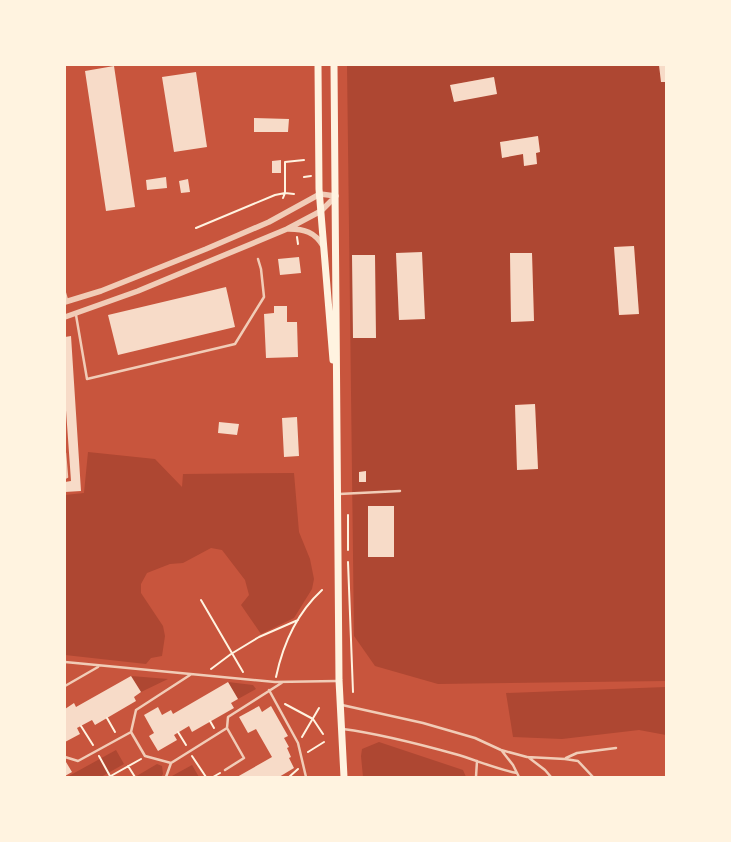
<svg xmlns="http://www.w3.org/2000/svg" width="731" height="842" viewBox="0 0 731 842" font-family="Arial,sans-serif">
<rect width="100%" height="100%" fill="#c8553d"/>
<path fill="#ae4732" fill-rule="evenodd" d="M347 65H659L661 82H666V681L438 684 375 666 354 636ZM493 77 497 93 454 102 451 85ZM538 136 540 151 536 153 537 164 525 166 523 154 503 157 500 142ZM634 246 639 314 619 315 614 247ZM532 253 534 321 511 322 510 254ZM396 254 425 319 399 320ZM353 255H375V338H353ZM535 404 538 469 517 470 515 405ZM368 506H394V557L368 556Z
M88 452 155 459 182 487 183 474 294 473 299 532 310 559 314 579 312 589 294 618 261 634 241 605 249 595 245 580 222 550 211 548 183 563 170 564 147 573 141 584V593L163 626 165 636 162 656 151 658 146 664 65 655V495L84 493Z
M131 676 168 679 141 692Z
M228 682 253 685 256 689 238 699Z
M666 687V735L639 730 562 739 513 737 506 693Z
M379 742 463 770 466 777H363L361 756 362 749Z
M116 750 124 764 101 777H67Z
M157 764 162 766 163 774 161 777H135Z
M192 765 199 777H172V776Z"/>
<path fill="#f7dbc8" d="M659 65H666V82H661Z
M114 66 135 207 106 211 85 71Z
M196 72 207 147 174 152 162 77Z
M494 77 497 94 454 102 450 85Z
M254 118 289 119 288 132H254Z
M538 136 540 152 536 153 537 164 524 166 523 154 502 158 500 142Z
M281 160V173H272V161Z
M166 177 167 188 147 190 146 180Z
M188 179 190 192 181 193 179 181Z
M634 246 639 314 619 315 614 247Z
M422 252 425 319 399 320 396 253Z
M510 253H532L534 321 511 322Z
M352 255H375L376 338H353Z
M299 257 301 273 280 275 278 259Z
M226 287 235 327 118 355 108 315Z
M274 306H287V322H297L298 357 266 358 264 314 274 313Z
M71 336 81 491 65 492V482L71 481 65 396V337Z
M535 404 538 469 517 470 515 405Z
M297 417 299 456 284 457 282 418Z
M219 422 239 424 237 435 218 433Z
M366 471V482H359V472Z
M368 506H394V557H368Z
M131 676 141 692 134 697 136 701 95 725 92 720 77 728 80 734 65 742V709L74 703 76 707Z
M228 682 238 699 231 703 234 708 192 732 189 726 174 735 177 740 158 751 149 736 154 733 144 715 158 707 162 715 171 710 173 714Z
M259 706 262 712 271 706 288 736 284 738 289 747 287 748 291 757 289 758 294 768 279 777H237L272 757 256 729 248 733 239 717Z
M66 762 72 772 65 776V763Z"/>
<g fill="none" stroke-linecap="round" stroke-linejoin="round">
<path stroke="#fff3e0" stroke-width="2" d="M304 177 311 176
M283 198 285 193V162L304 160
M196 228 275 195 285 193 294 194
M297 237 298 244
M348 550V515
M348 562 353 692
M201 600 243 672
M211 669 231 654 259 637 298 620
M276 677C283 644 297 613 322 590
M285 704 313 719 323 734
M107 718 115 732
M210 721 214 728
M81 726 93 745
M178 732 186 745
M302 737 319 708
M308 752 324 742
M99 756 110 776
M192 756 206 777
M128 766 135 777
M109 777 141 759
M213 777 220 773
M289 777 298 769"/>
<path stroke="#f1ccb7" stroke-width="2.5" d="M65 293 67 300
M76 315 87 379 235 344 264 297 261 269 258 259
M65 453 67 477 65 478
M339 494 400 491
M65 662 275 682 337 681
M190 675 136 710 131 732 145 756 171 763 227 728
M65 686 98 667
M269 690 298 743 306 777
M342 705 423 723 475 738 501 750 527 757 565 759 578 761 593 777
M343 729C381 734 419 744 455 754 476 760 496 769 517 773
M502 751 513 765 519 777
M65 757 78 761 131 732
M528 757 545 770 551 777
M566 758 577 753 616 748
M225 770 244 758 227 728 228 717 283 682
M166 777 171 763
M476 777 477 761"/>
<path stroke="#f1ccb7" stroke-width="5.5" d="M289 229C304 229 315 232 323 246
M65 302 101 291 206 249 269 222 320 194 336 196
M65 317 138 291 287 229 321 211 336 196"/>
<path stroke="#fff3e0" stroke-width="7" d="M318 65 319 189 333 360
M334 65 339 680 344 777"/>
</g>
<rect width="731" height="842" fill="none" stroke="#fff3e0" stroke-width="132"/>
</svg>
